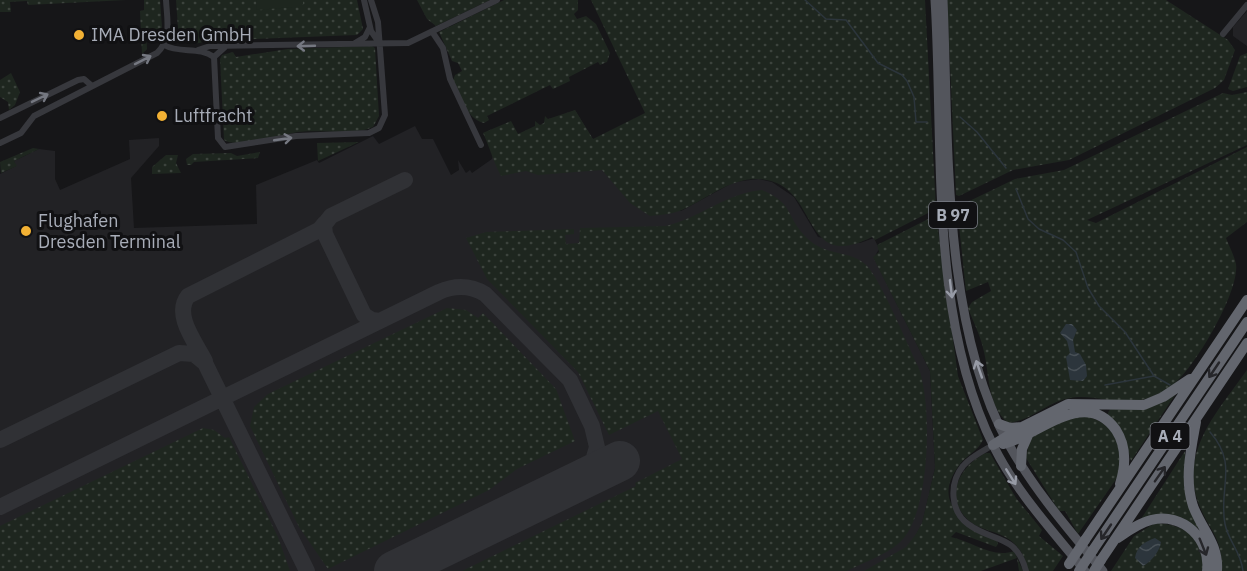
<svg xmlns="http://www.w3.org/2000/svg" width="1247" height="571" viewBox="0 0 1247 571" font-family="'IBM Plex Sans',sans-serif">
<defs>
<pattern id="grass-dots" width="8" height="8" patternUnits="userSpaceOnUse" patternTransform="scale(1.5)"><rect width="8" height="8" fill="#1e261f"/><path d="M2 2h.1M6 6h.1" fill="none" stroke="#3c433d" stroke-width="1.8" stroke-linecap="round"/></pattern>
<pattern id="water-waves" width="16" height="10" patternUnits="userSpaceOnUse" patternTransform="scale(1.5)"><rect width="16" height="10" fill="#2c353c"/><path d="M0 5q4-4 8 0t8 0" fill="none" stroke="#485056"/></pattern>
</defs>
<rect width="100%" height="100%" fill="#161618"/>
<path fill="#222225" d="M1247 11V46L1233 36V27Z
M575 110 605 159 681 211 734 182 759 179 772 182 794 197 818 237 860 243 874 238 879 249 874 258 930 371 935 468 922 524 909 547 871 571H0V174L16 166 14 161 39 149 55 151V179L60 190 130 159 129 140 159 138V146L131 178 134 228 257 224 256 185 317 160 319 163 373 136 379 144 415 126 422 139H433L451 175 459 170 458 160 466 173 470 170 472 173 492 159 494 150Z"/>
<path fill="url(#grass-dots)" d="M0 0H126L28 5 27 1 10 2 11 12H0Z
M144 0H160L162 27 158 42 153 41V32H146L147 49 142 54 140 11 144 10Z
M176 0H357L363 29 357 35 207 41 195 44 179 42Z
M417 0H490L436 26 427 19Z
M504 0H578V10L574 14 577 19 586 16 596 24 610 53 607 62 600 65 598 62 569 77 570 81 553 89 550 85 487 116 489 120 484 123C466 119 460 95 453 80L455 75 462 71 458 63 452 61 439 32Z
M591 0H925L936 209 875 240 872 237C803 272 819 195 771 181 737 172 711 197 682 210 672 214 661 215 650 216L630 203 602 170 538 175 526 171 501 176C493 161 490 148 483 133L485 132 511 121 518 134 535 126V121L540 125 544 123 545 116 548 119 575 110 593 139 645 113Z
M947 0H1166L1228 40 1235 50 1224 80 1215 88 1069 160 1013 170 959 196 956 195Z
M372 46 375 48 379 116 373 127C354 136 319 129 298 132 281 135 236 149 224 140L220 59 222 55 233 52 236 57 242 56 288 49Z
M1247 53V87L1233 91 1228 89 1240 56Z
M11 73 20 92 15 105 9 110 8 102 0 97V80Z
M1247 92V145L1087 220 1096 223 1247 147V222L1226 238C1229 246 1234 255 1236 264 1240 292 1192 374 1168 389 1159 394 1147 399 1138 401 1113 405 1090 392 1065 399 1044 405 1030 421 1008 423 986 404 990 373 983 348 980 335 973 321 968 308L972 302 991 291 988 282 966 291 957 207 1015 179 1064 170 1223 93 1232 95Z
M359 142 318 161 317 143Z
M33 148 39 149 14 161 17 166 1 173 0 162Z
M260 152 258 158 194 162 191 165H187L186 159 193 154 231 153 237 156Z
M166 155H178L176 163 181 173 152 174V167Z
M762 190C794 204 785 214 804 235 823 257 847 249 865 264 879 275 908 346 918 366 933 404 930 509 903 539 890 554 864 562 847 571H462L636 486 635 483 682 459 658 411 609 435 578 372 487 279 466 238 486 232 574 229V234L565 235 566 244 579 243 580 228 666 226C699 218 727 193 762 190Z
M936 215 958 376 983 440C977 452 968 454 960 464 929 505 967 521 997 539L998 544 996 547 956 532 951 537C972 541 992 559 1014 551L1023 571H1019L1017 558 981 571H864L906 547 916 534 922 523 935 468 930 371 873 257 879 252 877 245Z
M447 308 466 310 478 318 483 313 556 389 575 441 517 469 489 490 328 569 299 527 250 426 254 407 268 394Z
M1247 370V571H1221C1223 538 1212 535 1200 507 1177 453 1218 411 1247 370Z
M1175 395 1131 461C1126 442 1125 427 1107 415L1110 409Z
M1085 415 1108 425 1121 446 1119 475 1078 534 1065 511H1059L1026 458 1030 438 1064 419Z
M203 428 214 430 225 438 229 437 278 537 290 571H0V526Z
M1185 451V490L1199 529 1179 517 1141 519Z
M986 453H990L1016 498 1042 530 1039 536 1063 556 1053 571H1028C1025 558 1021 548 1010 540 998 531 983 531 972 523 942 501 958 466 986 453Z
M1155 523C1186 524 1204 538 1203 571H1111L1134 536Z"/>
<path fill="#1e261f" d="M256 0H303V4H293V7L257 10Z"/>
<path fill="url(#water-waves)" d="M1066 324H1072L1077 330 1073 340 1075 352 1080 354 1086 365 1087 376 1083 381 1070 380 1066 357 1070 353 1067 341 1060 333Z
M1155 538 1161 542C1160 551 1151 562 1143 566L1135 558C1137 546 1144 542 1155 538Z"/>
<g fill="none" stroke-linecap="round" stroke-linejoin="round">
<path stroke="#2c353c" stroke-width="1.5" d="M805 0 826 19 846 20 878 63 902 75 907 81 914 97 916 122H927
M960 117 977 132 1006 168
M1016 189 1028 219 1039 229 1063 240 1076 252 1088 288 1099 306 1125 332 1154 376 1170 385
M1105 385 1154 376
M1210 432C1239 465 1218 488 1225 524 1228 541 1241 551 1243 571"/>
<path stroke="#303135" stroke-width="16" d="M380 321 372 320 364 315 325 234 324 225 331 216 405 180
M205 361C196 343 173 315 188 296L319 230 325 223
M0 440 179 353 194 354 205 363 307 571
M0 507 439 292C455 285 470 285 485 294L570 380 592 426 597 447 592 464 582 477 568 486"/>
<path stroke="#303135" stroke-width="40" d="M394 571 620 461"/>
<path stroke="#37383d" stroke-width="6" d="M364 0 371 31 380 44
M433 33 443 48 450 79 481 145
M1223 34 1247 5
M355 43 365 37 370 27
M164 45C180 54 199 46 214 57
M225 47 214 57 218 138 225 147 296 136 369 133 379 128 385 115 378 22 371 0
M198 50 210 46 408 43 497 0
M0 118 78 80 84 79 92 86
M0 143 21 133 34 116 157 53C172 39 167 19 166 0
M993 445C983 451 970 457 963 466 949 483 950 511 968 524 993 543 1016 533 1026 571"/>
<path stroke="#53555c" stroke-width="9" d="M935 0C944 143 928 316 994 447 1017 493 1053 531 1085 571
M943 0C949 136 941 322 1008 443 1034 490 1069 530 1103 571"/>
<path stroke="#63666e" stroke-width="10" d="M1196 422C1191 449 1184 479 1193 506 1202 530 1219 544 1217 571
M999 424 1010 428 1022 427
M1003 444C1039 436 1085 386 1116 430 1127 447 1126 465 1120 484
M993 445 1022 427 1068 404 1144 405 1163 397 1190 379
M1021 466 1022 449 1029 433
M1118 538C1128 531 1139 523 1151 520 1183 512 1211 539 1207 571
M1085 540 1247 300
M1093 550 1247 322
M1101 560 1247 343"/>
<path stroke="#63666e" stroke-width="10" d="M1069 564 1085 540
M1079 571 1093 550
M1094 571 1101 560"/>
</g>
<defs><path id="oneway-shaft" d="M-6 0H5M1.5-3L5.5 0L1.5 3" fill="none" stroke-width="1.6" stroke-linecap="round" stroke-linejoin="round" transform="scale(1.5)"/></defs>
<g stroke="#757881">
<use href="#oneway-shaft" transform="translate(306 46) rotate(178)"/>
<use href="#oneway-shaft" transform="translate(143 60) rotate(-27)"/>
<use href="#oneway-shaft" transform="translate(40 98) rotate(-26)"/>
<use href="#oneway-shaft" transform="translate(283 139) rotate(-8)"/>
</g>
<g stroke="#979ba6">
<use href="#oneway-shaft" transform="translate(951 289) rotate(83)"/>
<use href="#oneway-shaft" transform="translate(979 369) rotate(-109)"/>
<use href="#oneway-shaft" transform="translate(1011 477) rotate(58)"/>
</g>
<g stroke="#26262a">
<use href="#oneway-shaft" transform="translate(1214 370) rotate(124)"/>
<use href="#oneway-shaft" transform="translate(1160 474) rotate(-55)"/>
<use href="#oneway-shaft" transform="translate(1106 532) rotate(124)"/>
<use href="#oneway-shaft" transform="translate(1203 547) rotate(68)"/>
</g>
<g fill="#f2b134" stroke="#111113" stroke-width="2">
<circle cx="79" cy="35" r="6"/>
<circle cx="162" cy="116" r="6"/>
<circle cx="26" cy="231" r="6"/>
</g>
<g text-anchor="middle" stroke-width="6" stroke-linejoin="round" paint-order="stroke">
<g fill="#111113" stroke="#7b7e86" stroke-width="1.5">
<rect x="929" y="202" width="48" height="26" rx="4.5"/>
<rect x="1150.5" y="423" width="39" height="26" rx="4.5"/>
</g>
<g font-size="16" font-weight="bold" fill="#a8adb8">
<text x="953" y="221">B 97</text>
<text x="1170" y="442">A 4</text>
</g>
<g font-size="18" fill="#a8adb8" stroke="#111113" text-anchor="start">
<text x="91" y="41">IMA Dresden GmbH</text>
<text x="174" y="122">Luftfracht</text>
<text x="38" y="227">Flughafen<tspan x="38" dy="21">Dresden Terminal</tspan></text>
</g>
</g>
</svg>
